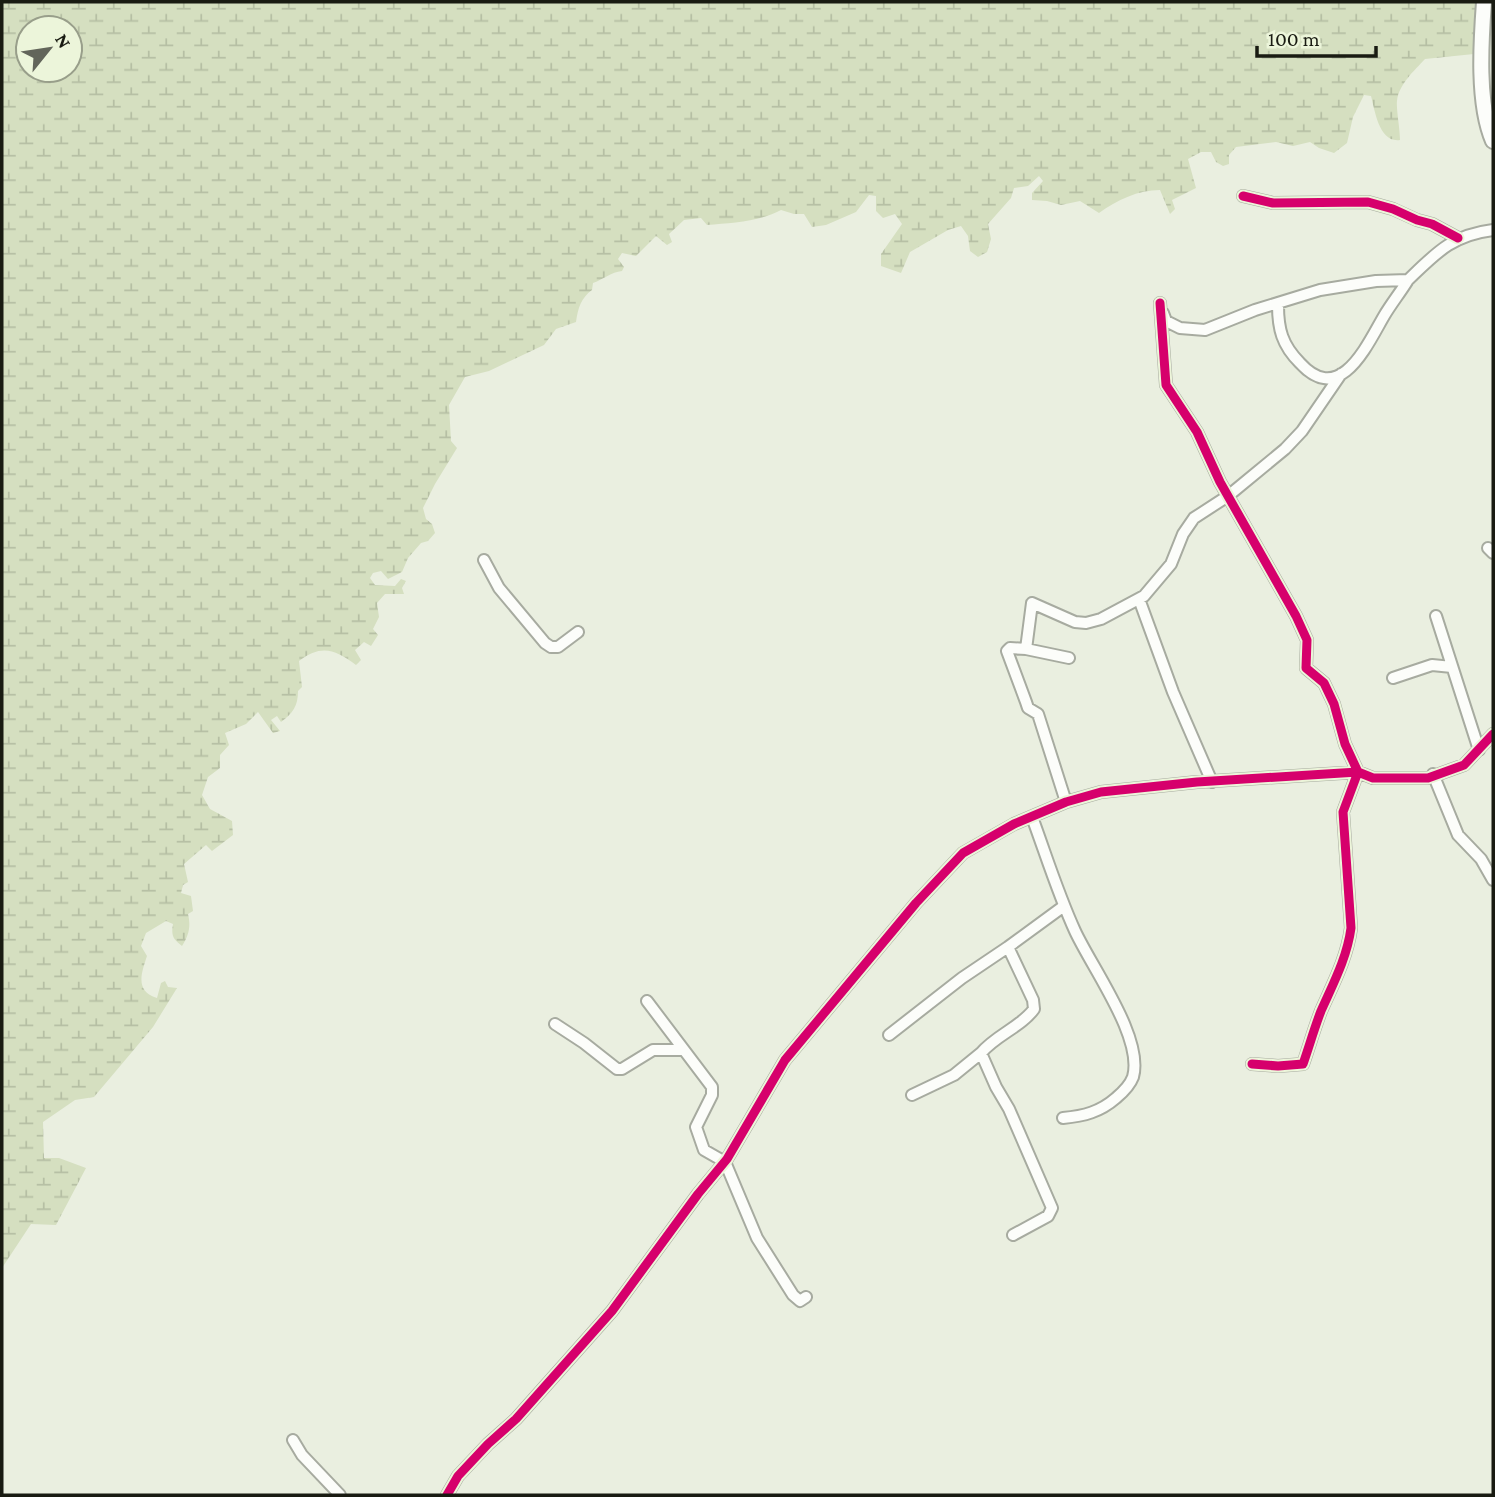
<svg xmlns="http://www.w3.org/2000/svg" width="1495" height="1497" viewBox="0 0 1495 1497" font-family="'Crimson Pro',serif">
<defs>
<pattern id="wetland-marsh" width="20" height="14" patternUnits="userSpaceOnUse" patternTransform="scale(1.75)"><rect width="20" height="14" fill="#d5dfc0"/><path d="M1 5h8M5 5V1M11 12h8M15 12V8" fill="none" stroke="#b6bfa4"/></pattern>
</defs>
<rect width="100%" height="100%" fill="#eaefe0"/>
<path fill="url(#wetland-marsh)" fill-rule="evenodd" d="M2 2H1477L1474 54 1425 59C1414 71 1399 84 1397 101 1396 108 1400 129 1400 140 1379 143 1375 111 1371 96L1364 95 1353 117 1347 143 1334 153 1319 148 1310 142 1293 146 1276 142 1236 147 1229 155V164L1223 166 1216 162 1211 152H1201L1188 159 1196 188 1172 200 1175 209 1170 214 1160 190C1138 190 1117 200 1099 213L1080 201 1061 205 1047 201 1032 200V193L1043 181 1039 176 1028 186 1014 188 1011 198 988 224 991 239 987 252 978 257 970 251 968 236 961 226 948 230 910 252 901 273 881 266V254L902 224 895 214 883 218 876 211V196L869 195 856 212 826 225 812 227 804 214H794L781 210C759 222 732 223 707 225L701 218 684 220 669 234 672 242 667 245 656 236 636 256 622 253 618 259 624 267 622 271C611 272 604 279 593 283L592 290C581 298 578 308 576 322L556 329 544 345 489 371 465 377 449 405 451 441 457 448 435 484 423 508 426 519 432 524 435 533 428 541 421 543 408 558 402 572 388 579 381 571 373 573 370 578 375 585 395 586 401 579 406 581 402 588 404 594H385L377 603 379 617 373 629 378 635 371 646 364 642 355 650 361 660 356 665C335 649 321 644 299 661L302 687 298 691C298 706 293 713 281 722L277 716 271 720 280 731 273 733 258 712 246 724 225 733 229 745 220 755V768L208 777 202 795 210 809 232 821 233 835 212 851 206 845 184 864 188 882 183 885 181 893 191 896 193 911 188 914C191 926 189 935 182 946 173 939 171 936 173 924L166 921 146 933 141 946 147 956C141 974 135 991 157 998L161 983 165 981 168 987 177 988 153 1027 94 1097 75 1100 43 1122 44 1158H59L86 1168 56 1225 31 1224 2 1268ZM28 28H70V70H28Z"/>
<g fill="none" stroke-linecap="round" stroke-linejoin="round">
<g stroke="#a7aba0" stroke-width="14">
<path id="minor" d="M1243 196 1273 203 1368 202 1393 209 1417 220 1432 224 1458 238
M1160 303 1166 385 1197 432 1220 482 1296 616 1307 640 1306 668 1324 683 1334 704 1345 744 1358 772 1343 812 1351 928C1347 958 1333 984 1321 1011 1314 1029 1309 1047 1303 1064L1278 1066 1252 1064
M1278 305C1278 329 1282 345 1300 363 1340 407 1367 345 1384 316 1391 304 1400 293 1408 280
M1163 313 1166 321 1180 328 1205 330 1255 310 1320 290 1376 281 1408 280C1436 253 1452 235 1493 230
M1488 548 1493 553
M484 560 499 588 545 643 551 647H558L578 632
M1139 599 1173 692 1212 782
M1436 616 1479 750
M1026 649 1032 603 1075 622 1086 623 1101 619 1144 596 1171 564 1183 534 1194 518 1228 496 1285 449 1302 431 1341 374
M1393 678 1432 665 1452 667
M1433 774 1458 835 1481 859 1493 880
M1066 802 1038 714 1028 708 1026 702 1007 651 1010 648 1026 649 1069 658
M1032 817C1046 855 1058 894 1075 931 1092 968 1144 1038 1133 1077 1130 1085 1122 1093 1116 1098 1100 1112 1084 1116 1063 1118
M647 1001 712 1087V1095L696 1127 704 1150 725 1162 757 1238 793 1295 800 1301 806 1297
M555 1024 584 1043 617 1069H622L653 1050H683
M889 1035 962 978 1008 947
M912 1095 954 1075 981 1053
M1013 1235 1048 1216 1052 1208 1009 1109 996 1087 981 1053C996 1035 1021 1027 1034 1009L1033 1000 1008 947 1064 906
M293 1440 302 1455 340 1495
M447 1495 458 1476 488 1444 516 1419 612 1311 698 1194 727 1159 785 1060 916 903 963 853 1014 824 1066 802 1101 792 1197 782 1358 772 1373 778H1428L1464 765 1493 734"/>
</g>
<g stroke="#a7aba0" stroke-width="18">
<path id="major" d="M1484 2C1481 42 1477 104 1493 141"/>
</g>
<use href="#minor" stroke="#fcfdfa" stroke-width="10"/>
<use href="#major" stroke="#fcfdfa" stroke-width="14"/>
<g stroke="#ecf5da" stroke-width="13">
<path id="cycleway" d="M1243 196 1273 203 1368 202 1393 209 1417 220 1432 224 1458 238
M1160 303 1166 385 1197 432 1220 482 1296 616 1307 640 1306 668 1324 683 1334 704 1345 744 1358 772 1343 812 1351 928C1347 958 1333 984 1321 1011 1314 1029 1309 1047 1303 1064L1278 1066 1252 1064
M447 1495 458 1476 488 1444 516 1419 612 1311 698 1194 727 1159 785 1060 916 903 963 853 1014 824 1066 802 1101 792 1197 782 1358 772 1373 778H1428L1464 765 1493 734"/>
</g>
<use href="#cycleway" stroke="#d6006c" stroke-width="9"/>
</g>
<rect width="1495" height="1497" fill="none" stroke="#191b12" stroke-width="7"/>
<g transform="translate(49 49) rotate(60)"><circle r="33" fill="#ecf5da" stroke="#989e8a" stroke-width="2"/>
<path d="M0-5L12 26L0 18L-12 26Z" fill="#62655a"/>
<text y="-10" font-size="19" font-weight="bold" text-anchor="middle" fill="#191b12">N</text>
</g>
<path d="M1257 46v10h119v-10" fill="none" stroke="#191b12" stroke-width="3.5"/>
<text x="1268" y="46" font-size="21" fill="#191b12" stroke="#ecf5da" stroke-width="5" paint-order="stroke">100 m</text>
</svg>
